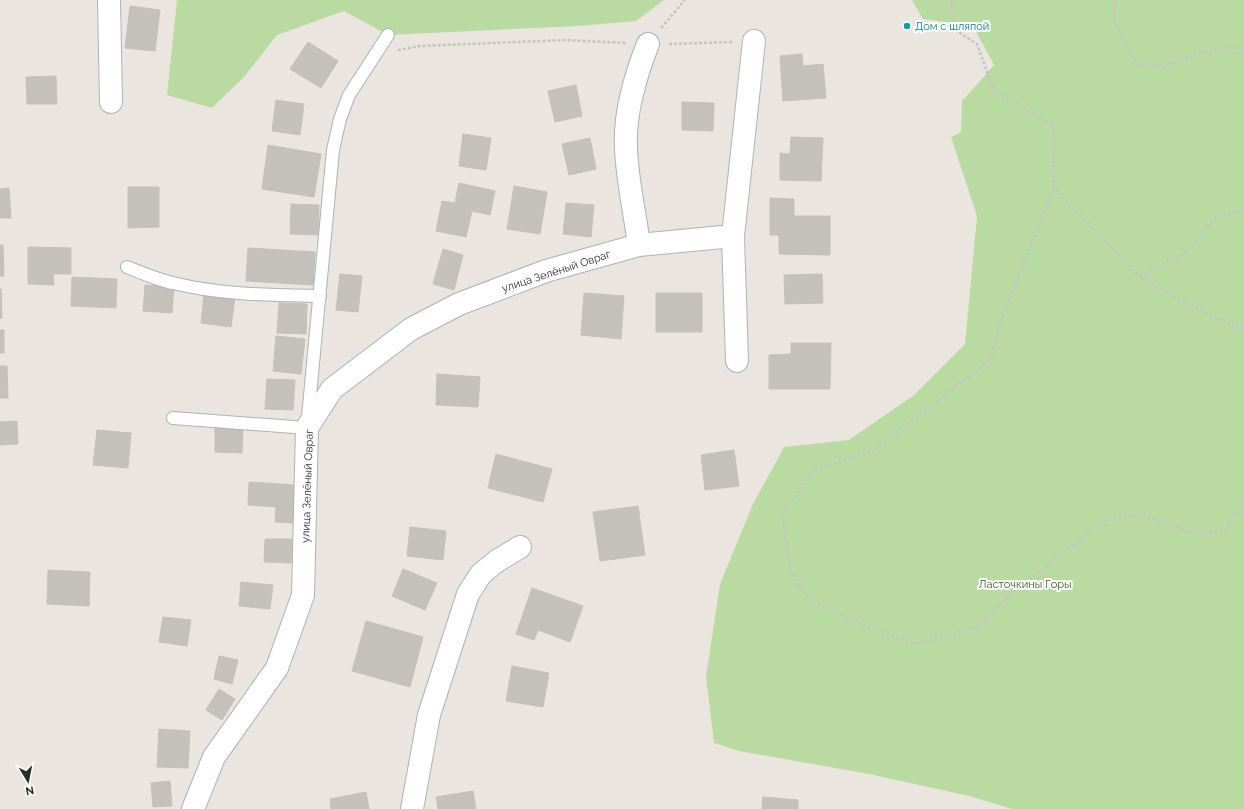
<svg xmlns="http://www.w3.org/2000/svg" width="1244" height="809" viewBox="0 0 1244 809" font-family="Raleway,sans-serif">
<rect width="100%" height="100%" fill="#ebe5df"/>
<path fill="#b9dba2" d="M177 0H664L636 21 578 26 388 35 344 11 277 35 244 77 212 108 167 95Z
M912 0H1244V809H1012L969 796 869 774 739 751 714 743 706 677 720 584 753 504 784 447 849 440 914 395 965 344 977 216 951 137 961 132 962 101 994 65 973 26 923 19Z"/>
<path fill="#c4c0ba" stroke="#c6c0b8" d="M130 6 160 10 155 51 125 48Z
M308 42 338 61 321 88 290 69Z
M802 54 803 66 823 64 826 98 783 101 780 56Z
M56 76 57 104H27L26 77Z
M576 85 582 116 555 122 548 91Z
M276 100 304 104 300 135 272 131Z
M682 102 714 103 713 131 682 130Z
M463 134 491 138 486 170 459 166Z
M791 137 823 138 821 181 780 180V153L790 154Z
M590 138 596 169 569 175 562 144Z
M268 145 321 154 314 197 262 189Z
M459 183 495 191 490 215 472 211 466 237 436 231 442 201 455 203Z
M514 186 547 192 540 234 507 229Z
M128 187H159V227L128 228Z
M9 188 11 218H0V189Z
M770 198 794 199V216H830V255L779 254V235H770Z
M566 203 594 205 591 237 563 234Z
M291 204 319 205 318 235 290 234Z
M0 245H3L4 276H0Z
M28 247 71 248V274H53L54 285 28 284Z
M248 248 315 252 313 285 246 281Z
M443 249 463 255 454 290 433 284Z
M340 274 362 276 358 312 336 310Z
M822 274 823 303 785 304 784 275Z
M72 277 117 279 116 308 71 306Z
M145 285 174 287 172 313 143 311Z
M0 289H1L2 318H0Z
M204 293 235 297 231 327 201 323Z
M584 293 624 296 621 339 581 335Z
M656 293H702V332H656Z
M279 303 307 304 306 334 277 333Z
M0 330H4V353H0Z
M276 336 305 339 301 374 273 371Z
M791 343H831L830 389H769V355L791 354Z
M0 366H7L8 398H0Z
M437 374 480 377 478 407 436 405Z
M267 379 295 380 293 410 265 409Z
M17 421 18 444 0 445V422Z
M215 425H243L242 453 215 452Z
M97 430 131 433 128 468 93 465Z
M734 450 739 486 705 490 701 455Z
M496 454 552 469 543 502 488 488Z
M249 482 295 485 293 523 275 522 276 507 248 505Z
M638 506 645 555 600 561 593 512Z
M410 527 446 531 443 560 407 556Z
M265 539H292L291 563 264 562Z
M403 569 437 583 425 610 392 596Z
M48 570 90 572 89 606 47 604Z
M241 582 273 585 270 609 239 606Z
M532 588 583 606 570 642 538 630 534 640 516 634Z
M163 617 191 620 187 646 159 642Z
M366 621 423 637 410 687 352 671Z
M219 656 238 660 232 684 214 679Z
M512 666 549 673 543 707 506 701Z
M219 689 235 699 222 720 206 710Z
M159 729 190 731 188 768 157 767Z
M170 781 172 806 153 807 151 783Z
M473 791 476 809H438L436 797Z
M366 792 369 809H331L330 799Z
M763 797 798 800V809H762Z"/>
<g fill="none" stroke-linecap="round" stroke-linejoin="round">
<g stroke="#afb1b9" stroke-width="14">
<path id="service" d="M127 267C142 273 158 280 173 283 221 295 271 295 320 296
M173 418 307 428 333 150 340 119 349 95 388 35"/>
</g>
<g stroke="#afb1b9" stroke-width="24">
<path id="minor" d="M109 0 111 102
M639 245C635 213 627 180 626 148 624 115 636 74 648 44
M737 361 733 236 754 41
M193 809 214 757 277 668 303 595 307 428 332 389 411 329 459 304 546 271 639 245 733 236
M412 809 429 715 468 594 481 574 497 561 520 547"/>
</g>
<path stroke="#c4c4c4" stroke-width="2.5" stroke-dasharray="3 2" stroke-linecap="butt" d="M951 0 955 30 977 44 994 91 1053 124 1054 188 1139 276 1176 297 1244 331
M1115 0 1114 21 1136 64 1164 67 1197 54 1229 47 1244 50
M661 28 685 0
M669 44 734 42
M398 50 420 46 567 40 626 43
M1054 188 1003 315 990 360 873 451 812 471 782 515 791 572 810 601 863 625 917 644 977 627 1018 588 1104 521 1138 514 1196 534 1223 531 1244 505
M1140 276 1188 251 1213 219 1244 210"/>
<use href="#service" stroke="#fff" stroke-width="12"/>
<use href="#minor" stroke="#fff" stroke-width="22"/>
</g>
<circle fill="#0f9aa8" stroke="#fff" stroke-width="1.5" cx="907" cy="26" r="4"/>
<g text-anchor="middle" stroke-width="4" stroke-linejoin="round" paint-order="stroke">
<g font-size="11" fill="#0d838f" stroke="#fff" text-anchor="start">
<text x="915" y="30">Дом с шляпой</text>
</g>
<g font-size="11" fill="#2b2b2b" stroke="#fff">
<text transform="translate(556 271) rotate(-18)" y="4">улица Зелёный Овраг</text>
<text transform="translate(307 486) rotate(-88)" y="4">улица Зелёный Овраг</text>
</g>
<g font-size="11" fill="#345f23" stroke="#fff">
<text x="1025" y="588">Ласточкины Горы</text>
</g>
</g>
<g transform="translate(28 781) rotate(170)" stroke="#ffffff" stroke-width="3" paint-order="stroke">
<path d="M0-3L7 15L0 10L-7 15Z" fill="#2b2b2b"/>
<text y="-6" font-size="11" font-weight="bold" text-anchor="middle" fill="#2b2b2b">N</text>
</g>
</svg>
